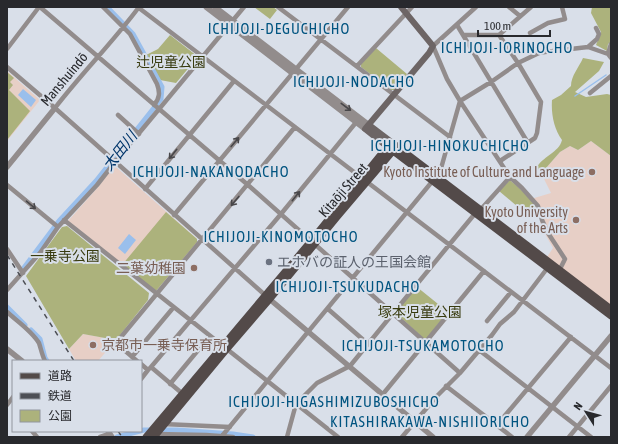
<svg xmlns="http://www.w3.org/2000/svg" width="618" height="444" viewBox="0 0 618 444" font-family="'Asap Condensed','Noto Sans JP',sans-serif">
<rect width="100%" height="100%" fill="#d9dfe9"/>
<path fill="#e7cfc6" d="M7 71 40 100 7 141Z
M591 141 611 156V307L547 257 553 248 541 227 539 213 537 206 531 199 551 193 540 171 546 168 560 152 570 146 578 150Z
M113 167H116L197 239V242L156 291 68 221 99 186Z
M83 334 116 340 98 361H76L69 349Z"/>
<path fill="#acb27c" d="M254 7H273L277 10 270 19Z
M592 7H611V42L608 44 607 51 596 45 601 32 591 13Z
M170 35 197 56V58L176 83 160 80 146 55 158 49Z
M376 48 407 74 394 90H391L361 67V64Z
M583 58 604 62 599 71 575 92 586 97 607 94 611 95V156L591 141 578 150 570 146 560 152 546 168 540 171 536 169C542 156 559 153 562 140 554 129 551 114 552 100L561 95 571 86C571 76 579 67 583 58Z
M7 72 14 78 10 82 13 85 9 90 30 111 7 140Z
M510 180C521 190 536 201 539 216L535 218 518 207 499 191Z
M166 212 197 239V242L156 291 122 265Z
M67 226 149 293 148 300 116 340 83 334 69 349 26 276 62 227Z
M417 287 448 312 427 338H423L397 314 396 311Z"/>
<path fill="#9abfec" d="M23 89 36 100 31 107 18 95Z
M129 234 136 240 125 254 118 248Z"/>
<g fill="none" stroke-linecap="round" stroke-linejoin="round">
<path stroke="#9abfec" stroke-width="1.5" d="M575 96 606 75"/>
<path stroke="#9abfec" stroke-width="5" d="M23 269 59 221 96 181 161 99 162 87 133 34 107 7
M7 307 25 325
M31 330 40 339 45 358 47 361
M117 437 144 430H177L233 434 253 437"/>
<path stroke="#928c8c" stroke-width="4.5" d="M40 7 248 185 460 373
M103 7 130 34 157 84C160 92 160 98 154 105
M278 7 450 137
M476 7 433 46 447 79 460 101 510 177 522 188 538 206 542 220 548 233 565 259 559 271
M509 7 520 16
M139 8C296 128 453 248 611 368
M457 25 463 35H499L531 7
M530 33 548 23 565 19 562 7
M463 35 528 143
M499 35 518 63 539 53 545 52 588 47 597 39 599 34 596 28
M588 47 608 54 611 58
M7 49 39 7
M608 54 611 44
M357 66 412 7
M7 67 55 108 265 295
M590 93 611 76
M55 108C82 73 113 42 139 7
M118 115 139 134
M7 185 58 227 97 185 115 162 244 7
M145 189 234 81
M174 215 348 7
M64 220 338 437
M7 249 23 273
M7 290 40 253 58 227
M328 309 368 344
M7 312C17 321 32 331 39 343 41 349 42 355 45 361
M487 321 511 292
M479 350 591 437
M132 357 173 308
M137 361 116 343 295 127
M141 364 148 370 151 367 281 214 358 120
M151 367 184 395
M141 379 148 370
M170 384 209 337
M446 386 512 437
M383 394 484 271
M7 405 13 397
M163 424 230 427
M497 425 571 337
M32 431 37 437
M156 434 206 435 233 437
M222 436 440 172 460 101 491 82 518 63 541 102 537 133 535 138 500 161
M100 437 109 434
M287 437 296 404 317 383 350 366 449 245 473 216 483 207 510 177
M402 437 437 396 460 373 492 335 500 324 514 312 549 266
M569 437 611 386"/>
<path stroke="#928c8c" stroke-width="5.5" d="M206 7 365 129
M215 7 369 125
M7 167 55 108
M267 297 433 437
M7 349 22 361
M108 431 112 437
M527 437 611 336"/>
<path stroke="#6d6565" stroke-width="6" d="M369 125 394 144
M390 149 365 129 429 53 433 46 401 7"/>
<path stroke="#534a49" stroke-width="7" d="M394 144 611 309
M393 151 611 316
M146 437 311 241 387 147 394 144
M154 437 226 350 269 300 337 217 393 151 394 144"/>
<path stroke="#4d4f55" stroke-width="1.5" stroke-dasharray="5 5" stroke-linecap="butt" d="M7 255 74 361
M118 431 122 437"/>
</g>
<defs><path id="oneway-shaft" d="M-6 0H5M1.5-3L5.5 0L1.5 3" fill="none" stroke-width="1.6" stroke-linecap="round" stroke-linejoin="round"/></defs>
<g stroke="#48474a">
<use href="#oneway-shaft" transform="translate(346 107) rotate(37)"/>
<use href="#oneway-shaft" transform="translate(235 142) rotate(-50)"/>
<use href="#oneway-shaft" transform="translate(173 154) rotate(129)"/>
<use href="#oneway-shaft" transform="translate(296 196) rotate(-51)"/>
<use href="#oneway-shaft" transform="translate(235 201) rotate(130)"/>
<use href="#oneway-shaft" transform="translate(31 205) rotate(40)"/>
</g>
<g fill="#8d6e63" stroke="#d9dfe9" stroke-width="1.5">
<circle cx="592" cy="172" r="4"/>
<circle cx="576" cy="220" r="4"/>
<circle cx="194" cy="268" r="4"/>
<circle cx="93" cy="345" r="4"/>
</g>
<circle fill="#6b7280" stroke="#d9dfe9" stroke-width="1.5" cx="269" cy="262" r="4"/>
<g text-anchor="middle" stroke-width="4" stroke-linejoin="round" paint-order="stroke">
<g font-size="14" fill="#383b0f" stroke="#d9dfe9">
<text x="171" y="67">辻児童公園</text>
<text x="65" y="261">一乗寺公園</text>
<text x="420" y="317">塚本児童公園</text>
</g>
<g font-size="14" fill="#28292d" stroke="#d9dfe9">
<text transform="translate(64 79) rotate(-50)" y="5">Manshuindō</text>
<text transform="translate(343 190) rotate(-49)" y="5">Kitaōji Street</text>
</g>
<g font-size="14" fill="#785e54" stroke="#d9dfe9" text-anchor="end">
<text x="584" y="177">Kyoto Institute of Culture and Language</text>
<text x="568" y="217">Kyoto University<tspan x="568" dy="16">of the Arts</tspan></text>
<text x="186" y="273">二葉幼稚園</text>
<text x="101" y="350" text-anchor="start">京都市一乗寺保育所</text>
</g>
<g font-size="14" fill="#5b616d" stroke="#d9dfe9" text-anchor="start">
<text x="277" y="267">エホバの証人の王国会館</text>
</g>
<g font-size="15" letter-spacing="1" fill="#015480" stroke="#d9dfe9">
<text x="279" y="34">ICHIJOJI-DEGUCHICHO</text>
<text x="507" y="53">ICHIJOJI-IORINOCHO</text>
<text x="354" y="87">ICHIJOJI-NODACHO</text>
<text x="450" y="151">ICHIJOJI-HINOKUCHICHO</text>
<text x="211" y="177">ICHIJOJI-NAKANODACHO</text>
<text x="281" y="242">ICHIJOJI-KINOMOTOCHO</text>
<text x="348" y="292">ICHIJOJI-TSUKUDACHO</text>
<text x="423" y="351">ICHIJOJI-TSUKAMOTOCHO</text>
<text x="334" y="407">ICHIJOJI-HIGASHIMIZUBOSHICHO</text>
<text x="430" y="427">KITASHIRAKAWA-NISHIIORICHO</text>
</g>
<g font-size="15" font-style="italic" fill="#00366b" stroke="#d9dfe9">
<text transform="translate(120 151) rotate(-52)" y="5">太田川</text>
</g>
</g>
<rect width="618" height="444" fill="none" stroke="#28292d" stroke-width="16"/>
<rect x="12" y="360" width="130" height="72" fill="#d9dfe9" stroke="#92969e"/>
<rect x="20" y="373" width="20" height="6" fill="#534a49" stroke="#92969e"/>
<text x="48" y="380" font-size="12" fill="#28292d">道路</text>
<rect x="20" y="393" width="20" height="6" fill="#4d4f55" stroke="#92969e"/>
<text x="48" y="400" font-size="12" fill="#28292d">鉄道</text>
<rect x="20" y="410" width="20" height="12" fill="#acb27c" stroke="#92969e"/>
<text x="48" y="420" font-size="12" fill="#28292d">公園</text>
<g transform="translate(586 412) rotate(306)" stroke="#d9dfe9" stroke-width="3" paint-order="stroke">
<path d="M0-3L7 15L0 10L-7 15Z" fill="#28292d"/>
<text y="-6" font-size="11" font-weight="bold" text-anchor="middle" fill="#28292d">N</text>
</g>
<path d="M478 30v6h72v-6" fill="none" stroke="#28292d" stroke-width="2"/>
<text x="484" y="30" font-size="12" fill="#28292d" stroke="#d9dfe9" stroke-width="3" paint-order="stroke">100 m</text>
</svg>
